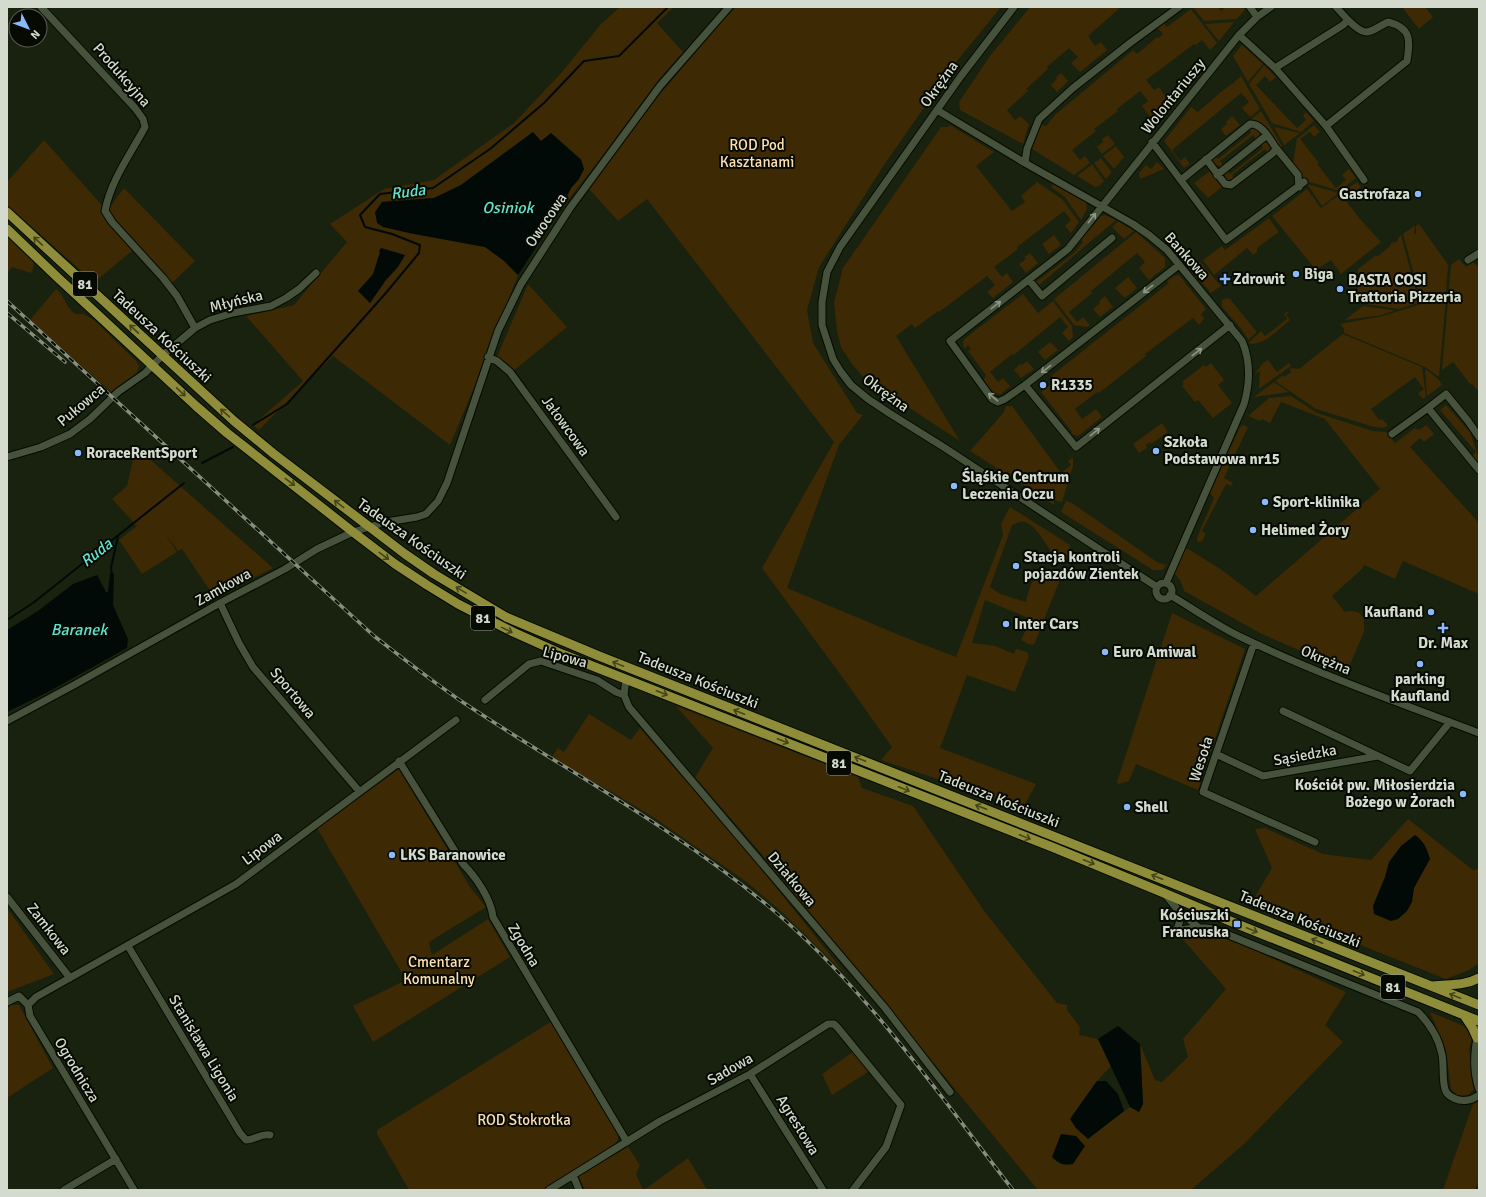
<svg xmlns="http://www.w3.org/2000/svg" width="1486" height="1197" viewBox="0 0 1486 1197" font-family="Signika,sans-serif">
<rect width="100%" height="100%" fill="#19220e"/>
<path fill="#3d2904" d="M620 7H674L657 23 683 52 660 78 597 163 559 212 571 188 579 179 584 169 581 159 551 133 541 142 533 132 461 185 434 198 382 202 409 233 485 247 503 260 518 275 478 378 450 445 333 356 259 430 253 425 303 381 246 316 294 305 347 242 330 224 384 189 434 180 514 123 562 72 601 24Z
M736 7H1001L953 66 884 165 819 267 807 310 813 343 857 413 863 415 839 445 787 588 904 637 956 657 1003 535 1001 524 1010 507 1070 545 1067 560 1065 563 1056 560C1050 550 1037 527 1027 523 1021 520 1017 523 1012 525L990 587 1000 594 1026 602C1030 586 1031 577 1048 570L1057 573 1061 577 1034 645 1028 644 1021 640 1031 619 985 600 972 643 995 646 1014 654 1016 649 1027 652 1029 656 1015 692 967 675 940 748 1036 784 1023 808 881 760 892 747 843 678 762 568 834 442 647 199 618 221 589 189 654 101 726 17Z
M1030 7H1121L1088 36 1095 46 1101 42 1107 50 1080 72 1071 63 1078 57 1069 48 1047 67 1048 69 1026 89 1028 91 1007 110 1015 120 1020 116 1029 124 1023 144 960 110 959 102 990 56Z
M1193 7H1218L1221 11 1226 7H1242L1245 10 1236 19 1204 21Z
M1402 7H1425L1433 17 1419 29Z
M1191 9 1217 43 1210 50 1202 40 1196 45 1194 44 1146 80 1154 90 1159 87 1169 101 1153 121 1142 106 1148 101 1140 91 1117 109 1118 111 1094 129 1096 131 1072 150 1080 160 1085 156 1090 163 1074 175 1032 149 1034 139 1040 124 1046 126 1055 115 1133 50 1137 54 1157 37 1159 38 1163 34 1158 28V25L1163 22 1167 27Z
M1234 22 1219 41 1205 24Z
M1242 45 1263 64 1248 82 1233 56Z
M1264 65 1276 77 1270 82 1265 76 1256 85 1297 128 1306 120 1303 116 1306 112 1314 121 1301 132 1272 123 1249 84Z
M1061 73 1068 81 1057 92 1051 85 1057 79 1056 77Z
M1241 76 1260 109 1250 117 1242 108 1249 102 1241 93 1172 150 1180 161 1185 157 1190 164 1184 168 1164 141 1191 107 1198 112 1222 91 1232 84Z
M1261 111 1282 146 1280 148 1259 122 1255 121 1248 122Z
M1232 116 1240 125 1226 136 1221 129 1227 124 1226 122Z
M950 125 994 152 976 166 1012 211 1025 202 1021 196 1037 182 1062 199 1079 222 1071 233 1065 226 1071 220 1064 211 1017 247 1018 249 994 267 1002 277 1007 273 1013 282 993 298 987 292 995 285 987 276 939 312 938 311 915 328 912 324 896 336 960 441 865 379 852 364 841 347 837 331 834 302 843 268 941 127H948Z
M1314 125 1320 132 1314 137 1310 132 1300 139 1319 163 1317 164 1336 188 1346 180 1342 175 1349 169 1356 178 1340 191 1303 180 1293 164 1297 139Z
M1250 127 1257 129 1260 133 1259 137 1256 139 1253 135 1220 161 1223 165 1221 167 1214 164 1213 159 1215 155 1218 159 1251 133 1249 129Z
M1274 127 1300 133 1284 145Z
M1108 135 1115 144 1102 154 1097 147 1103 142 1102 139Z
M44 140 107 211 124 188 195 261 171 284 133 250 97 280 85 274 7 205V182Z
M1264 142 1268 143 1271 148 1268 154 1265 149 1232 175 1235 179 1232 181 1226 179 1224 175 1225 171 1227 170 1230 174 1263 148 1261 144Z
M1116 146 1124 157 1114 169 1103 156Z
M1101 158 1112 172 1106 179 1094 163Z
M1157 162 1164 169 1140 179 1139 173 1146 165 1151 169Z
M1092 164 1104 181 1099 186 1095 187 1077 176Z
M1210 171 1223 186 1208 198 1194 183Z
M1357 182 1361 187 1355 192 1353 189 1343 197 1360 219 1381 242 1341 274 1331 260 1316 270 1272 216 1307 189 1321 208Z
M1053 184 1086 202 1087 209 1081 220 1065 197 1051 187Z
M1307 184 1339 193 1322 206Z
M1105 215 1116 220 1039 285 1036 282 1074 253 1083 242 1081 240 1101 216Z
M1269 218 1279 232 1257 248V252L1253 255 1247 248 1214 275 1203 260 1222 246 1225 250Z
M1118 221 1134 231 1124 239 1112 227Z
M1419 224 1444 259 1443 260H1445L1448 265 1446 295 1424 301 1416 284 1426 282 1427 280 1416 282 1403 234 1414 226 1415 227 1414 234H1416V226Z
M1136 232 1165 258V267L1149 280 1139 268 1145 262 1137 253 1091 291 1092 293 1069 312 1077 322 1083 317 1090 325 1087 327 1074 325 1054 299Z
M1054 235 1061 245 1049 254 1042 244Z
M1401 235 1414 284 1421 302 1399 309 1365 304 1358 294V269L1375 256H1378L1390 246 1392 242 1394 243 1398 240V238Z
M7 236 34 262 33 269 31 273 12 267 7 273Z
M1030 253 1038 263 1026 273 1019 264 1026 259 1024 257Z
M1459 259 1466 267 1473 262 1477 266 1479 265V392L1472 384 1471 385 1453 362 1442 370 1451 265Z
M1200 262 1221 286 1211 293 1190 269Z
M1179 275 1206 309 1201 314 1204 319 1199 325 1193 318 1145 354 1146 356 1099 393 1097 392 1075 409 1082 419 1096 409 1102 417 1078 436 1071 434 1072 432 1041 392 1055 381 1051 376 1169 283 1167 281 1174 276Z
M1128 277 1137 288 1125 298 1115 288Z
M528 284 567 327 512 372 497 357Z
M56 289 61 294 69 308 75 314H83L94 320 136 361 139 366 137 373 111 392 30 320Z
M1023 294 1038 313 1053 301 1072 326 1073 337 1069 341 1062 333 1068 327 1060 317 1014 355 1012 354 990 372 998 382 1003 378 1010 386 1000 395 992 391 983 381 986 375 968 351 971 349 968 345 966 348 963 346 964 339Z
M1105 296 1113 307 1100 317 1093 309 1100 303 1099 301Z
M1444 297 1446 298 1439 377 1425 367 1344 333V329L1340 324 1383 316Z
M1227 298 1230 299 1256 331V333L1248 340 1243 331 1222 307V300Z
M1363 306 1393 310V311L1382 315 1345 320Z
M1288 311 1289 312 1286 315 1290 320C1280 328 1262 348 1248 343L1261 331 1265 336 1287 319 1284 314Z
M1343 334 1422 367 1426 397 1423 399 1418 393 1424 389 1415 377 1371 409 1379 420 1382 419 1388 425 1384 428 1374 427 1316 409 1275 381 1283 375 1284 377 1291 372 1290 369 1292 368 1299 369Z
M1050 342 1058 350 1045 360 1038 352Z
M1268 360 1277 372 1289 363 1291 366 1259 389 1260 371 1254 375 1263 363Z
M1027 361 1034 369 1021 378 1014 370 1020 364 1022 365Z
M1211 363 1224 380 1218 385 1232 403 1213 418 1198 400 1195 402 1182 386 1184 384 1182 382 1204 365 1206 367Z
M1425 369C1431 373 1439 378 1442 385L1427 396Z
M1274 382 1289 392 1255 397V396Z
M1291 396 1317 413 1373 431 1386 432 1395 443 1415 428 1419 430 1426 425 1434 434 1424 442 1420 438 1410 447 1479 523V594L1403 561 1395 579 1364 565 1362 569 1332 596 1345 612C1354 610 1358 611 1364 618V632L1349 667 1344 670 1262 634 1184 591 1180 580 1174 573 1185 549H1188L1219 568 1256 596 1380 489 1325 419 1281 402 1270 423 1262 419 1260 421 1248 416 1269 398Z
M1446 405 1470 432 1479 459V465L1472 456 1476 452 1440 410Z
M1006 406H1012L1061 473 1071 465 1068 461 1073 457V466L1062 502 1054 500V505L970 451 1004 412Z
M1162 423 1168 432 1151 444 1150 442 1146 445 1147 448 1139 453 1133 444Z
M1243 425 1248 427 1224 478 1233 483 1231 486 1226 484 1202 531 1206 534 1202 541 1198 542 1197 541 1198 535 1214 498 1210 493 1240 427Z
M136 447 273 568 215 598 182 549 178 551 164 532 177 552 142 574 119 540 137 526 112 499 127 486Z
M1066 501 1072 503 1157 562 1166 565 1163 570H1153L1061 512Z
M1172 613 1245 649 1198 790 1136 764 1129 781 1119 784 1117 782Z
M676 706 858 777 862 788 913 806 985 912 1057 1003 1067 1005V1010L1080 1027 1079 1035 1098 1039 1111 1066 1097 1081 1070 1119 1088 1138 1130 1107 1139 1112 1143 1104 1140 1044 1155 1080 1162 1082 1188 1057 1183 1039 1226 989 1180 936 1207 930 1254 950 1346 992 1325 1025 1343 1042 1244 1144 1191 1190H1038L765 858 695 777 713 748Z
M589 714 631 740 640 728 751 856 847 976 784 914 748 883 656 819 617 795 551 758 558 748 564 752Z
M399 769 470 887 486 907 429 942 432 955 488 919 510 957 373 1042 353 1006 406 980 317 828Z
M1408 819 1473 870 1479 869V963L1469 970 1446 979 1252 902 1272 868 1255 829 1265 828 1323 854 1371 860Z
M7 908 54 974 7 992Z
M11 1005H19L53 1068 7 1098V1009Z
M1430 1012 1464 1026 1472 1037 1469 1049 1474 1089 1468 1095 1458 1096 1451 1089 1446 1050Z
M552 1021 618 1132V1140L614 1145 544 1190H409L377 1134V1130Z
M854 1051 871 1070 832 1095 822 1074Z
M1479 1101V1180L1475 1190H1443L1473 1104Z
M628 1147 640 1165 636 1174 643 1190H585L578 1176Z
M688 1158 707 1190H644Z"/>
<path fill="#020a08" d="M533 132 541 141 551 133 581 160 584 169 579 179 571 188 559 212 518 275 503 260 485 247 409 233 383 227 377 223 375 212 382 202 434 198 461 185Z
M381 248 405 255 398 267 386 280 370 303 358 291 373 274 380 252 379 251Z
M110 573 114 574 113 605 128 639 127 648 46 693 7 712V630L38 611 73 584 97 575 106 592H108Z
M1415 835C1424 841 1427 849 1430 859L1414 888 1412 902 1407 911 1398 919 1391 921 1374 914 1373 906 1385 877 1389 862 1401 846Z
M1118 1026 1140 1044 1143 1104 1139 1112 1130 1107 1098 1039Z
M1097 1081H1106L1118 1094 1124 1111 1088 1139 1076 1128 1070 1119Z
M1061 1134 1076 1136 1085 1146 1073 1164C1064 1166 1059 1164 1052 1157Z"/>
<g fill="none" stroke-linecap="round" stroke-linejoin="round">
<path stroke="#020a08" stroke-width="2" d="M253 425 287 404 385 294 419 253 420 245 392 234 365 227 360 215 380 194 433 188 490 149 544 103 584 61 619 56 668 7
M202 463 233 447
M112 574 111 568 118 536
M7 620 33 603 184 483"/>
<g stroke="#040b00" stroke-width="9">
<path id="minor" d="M41 7 135 108 143 119 145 127C130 155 111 180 105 211L112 222 163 278 177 296 195 328
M1014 7 961 76 840 247 827 272 822 302V325L833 359 841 372 851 385 868 399 889 413 945 448 1157 587
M1250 7 1257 17
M1239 35 1275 68 1326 126 1364 180
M1275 68 1343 25 1348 20 1336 7
M937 110 1025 163 1133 224 1149 235 1167 250 1242 341C1251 362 1250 383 1244 404L1166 583
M1326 126 1407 61C1410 41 1412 28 1388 22 1368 32 1367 39 1348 20
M1152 142 1226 240 1304 182
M1276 148 1298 175 1299 187
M1025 163 1027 149 1039 119 1073 88 1130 43 1179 7
M1217 175 1267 135
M1181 180 1250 124C1262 123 1270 140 1276 148L1273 153 1231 185 1225 184 1206 159
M1468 260 1479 253
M1179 265 1025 385 1076 447 1230 325
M1029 280 1042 296 1112 238
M488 357 497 361 510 372 616 517
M1025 385 1005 399 998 402 992 399 950 341 1068 249 1239 35 1257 17 1271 7
M1428 408 1446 394 1468 421 1479 437
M1392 434 1428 408 1479 470
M7 457 41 447 70 434 90 419 118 392 145 373 162 356 195 328 210 320 233 313 271 306 286 298 299 289 316 273
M1156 591a8 8 0 1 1 16 0a8 8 0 1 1-16 0Z
M1170 595C1194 609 1217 626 1243 638 1320 675 1400 703 1479 733
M220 603 239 643 253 667 359 791
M1254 643 1203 792 1315 842
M626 679 624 695 629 707 885 1008 950 1092
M485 700 529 664 541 661 597 680 616 692 624 695
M1283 711 1410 771 1450 722
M7 721 74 685 220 603 285 569 317 549 353 532 386 522 417 517 426 514 438 501 447 483 498 331 521 284 570 208 660 86 729 7
M1216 754 1263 776 1378 756
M399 761 463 864C476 877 491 899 493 917L627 1142
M1166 895 1177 909 1198 927
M7 897 70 978
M1174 932C1188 927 1199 927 1214 929L1418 1012C1430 1024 1439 1038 1442 1055 1444 1066 1442 1078 1445 1089 1447 1097 1459 1102 1468 1100 1471 1100 1476 1097 1479 1095
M1174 932 1178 927 1182 913
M128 946 240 1133 246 1140C255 1140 261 1133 270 1135
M7 1002 19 996 28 1005
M1479 1029C1474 1049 1472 1069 1479 1089
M750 1074 823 1190
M573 1175 579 1190
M64 1190 116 1159
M134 1190 30 1016 28 1005 36 997 236 884 456 720
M549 1190 660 1121 750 1074 828 1024H834L838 1028 901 1105 886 1147 853 1190"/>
</g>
<g stroke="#040b00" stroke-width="11">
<path id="major" d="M7 212 234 421 274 454 405 554 434 574 506 617 599 656 1479 1005
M7 229 56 276 196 406 227 433 353 532 395 564 427 585 458 604 513 632 562 654 1052 847 1164 893 1237 924 1479 1021
M1433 986C1449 984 1464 986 1479 978
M1464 1015 1472 1027 1477 1038"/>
</g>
<use href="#minor" stroke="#47523c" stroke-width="7"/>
<use href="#major" stroke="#8f8d39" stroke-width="9"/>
<g stroke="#878e7e" stroke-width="3.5">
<path id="rail" d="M7 301 374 636C404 659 433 682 464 703 565 770 673 827 767 905 864 985 936 1091 1013 1190
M7 313 65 362"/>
</g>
<use href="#rail" stroke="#060a03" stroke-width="2" stroke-dasharray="6" stroke-linecap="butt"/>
</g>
<defs><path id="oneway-shaft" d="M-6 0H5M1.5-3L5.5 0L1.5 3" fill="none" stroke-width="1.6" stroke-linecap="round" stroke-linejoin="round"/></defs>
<g stroke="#8e9685">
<use href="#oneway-shaft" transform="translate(1092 218) rotate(-52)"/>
<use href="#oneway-shaft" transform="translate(1148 289) rotate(142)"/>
<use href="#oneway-shaft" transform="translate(996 305) rotate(-38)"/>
<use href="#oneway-shaft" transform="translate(1197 352) rotate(-38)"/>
<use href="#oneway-shaft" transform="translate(1046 369) rotate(142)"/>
<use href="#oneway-shaft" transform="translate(993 397) rotate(-140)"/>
<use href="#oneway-shaft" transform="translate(1095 432) rotate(-38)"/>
</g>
<g stroke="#44451b">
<use href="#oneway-shaft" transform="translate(38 241) rotate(-137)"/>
<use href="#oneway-shaft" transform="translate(134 329) rotate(-137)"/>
<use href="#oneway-shaft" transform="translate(181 392) rotate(43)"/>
<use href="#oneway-shaft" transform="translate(225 413) rotate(-139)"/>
<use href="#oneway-shaft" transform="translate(290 482) rotate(37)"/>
<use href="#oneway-shaft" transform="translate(339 504) rotate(-142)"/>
<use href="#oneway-shaft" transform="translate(384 556) rotate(37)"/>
<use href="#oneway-shaft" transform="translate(461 590) rotate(-149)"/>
<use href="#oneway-shaft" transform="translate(507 630) rotate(26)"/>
<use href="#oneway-shaft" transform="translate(618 664) rotate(-158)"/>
<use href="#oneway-shaft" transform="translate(662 693) rotate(21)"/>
<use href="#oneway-shaft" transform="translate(739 712) rotate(-158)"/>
<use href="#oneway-shaft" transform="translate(783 741) rotate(21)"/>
<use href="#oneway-shaft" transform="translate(860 759) rotate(-158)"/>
<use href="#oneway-shaft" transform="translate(904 789) rotate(22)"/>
<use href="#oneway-shaft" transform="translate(981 807) rotate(-159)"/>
<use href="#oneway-shaft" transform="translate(1025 837) rotate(22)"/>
<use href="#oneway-shaft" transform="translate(1089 862) rotate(22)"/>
<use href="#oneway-shaft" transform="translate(1157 877) rotate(-158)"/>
<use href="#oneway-shaft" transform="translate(1252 930) rotate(22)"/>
<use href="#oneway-shaft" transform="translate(1317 941) rotate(-158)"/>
<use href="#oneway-shaft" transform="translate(1359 973) rotate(22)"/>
<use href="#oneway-shaft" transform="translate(1455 996) rotate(-158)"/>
</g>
<g fill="#8cb9fc" stroke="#060a03" stroke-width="1.5">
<circle cx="1418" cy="194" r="4"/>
<circle cx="1296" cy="274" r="4"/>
<path d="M1223 273h4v4h4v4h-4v4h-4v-4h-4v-4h4z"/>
<circle cx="1340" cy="289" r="4"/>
<circle cx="1043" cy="385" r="4"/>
<circle cx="1156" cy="451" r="4"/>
<circle cx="78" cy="453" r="4"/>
<circle cx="954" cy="486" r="4"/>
<circle cx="1265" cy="502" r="4"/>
<circle cx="1253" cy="530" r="4"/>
<circle cx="1016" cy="566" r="4"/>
<circle cx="1431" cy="612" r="4"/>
<circle cx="1006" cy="624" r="4"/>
<path d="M1441 622h4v4h4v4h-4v4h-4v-4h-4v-4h4z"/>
<circle cx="1105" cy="652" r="4"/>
<circle cx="1420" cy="664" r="4"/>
<circle cx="1463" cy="794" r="4"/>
<circle cx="1127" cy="807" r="4"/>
<circle cx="392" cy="855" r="4"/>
<rect x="1233" y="920" width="8" height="8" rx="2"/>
</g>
<g text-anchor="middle" stroke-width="4" stroke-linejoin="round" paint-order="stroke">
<g fill="#060a03" stroke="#969c91" stroke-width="1">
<rect x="73" y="272" width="24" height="24" rx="3"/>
<rect x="471" y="606" width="24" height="24" rx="3"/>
<rect x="827" y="751" width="24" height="24" rx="3"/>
<rect x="1381" y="975" width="24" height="24" rx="3"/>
</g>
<g font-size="14" font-weight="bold" fill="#d4dbce">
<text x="85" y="289">81</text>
<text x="483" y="623">81</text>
<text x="839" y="768">81</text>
<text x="1393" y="992">81</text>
</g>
<g font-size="15" fill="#d4dbce" stroke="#060a03">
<text transform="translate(122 75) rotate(49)" y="5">Produkcyjna</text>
<text transform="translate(939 84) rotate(-54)" y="5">Okrężna</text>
<text transform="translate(1173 96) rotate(-51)" y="5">Wolontariuszy</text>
<text transform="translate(546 220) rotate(-56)" y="5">Owocowa</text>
<text transform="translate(1187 256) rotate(48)" y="5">Bankowa</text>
<text transform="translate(236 301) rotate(-14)" y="5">Młyńska</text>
<text transform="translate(162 336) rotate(43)" y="5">Tadeusza Kościuszki</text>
<text transform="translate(886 393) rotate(36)" y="5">Okrężna</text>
<text transform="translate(81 405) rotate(-40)" y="5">Pukowca</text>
<text transform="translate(566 426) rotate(54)" y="5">Jałowcowa</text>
<text transform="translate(412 539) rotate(35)" y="5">Tadeusza Kościuszki</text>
<text transform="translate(223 587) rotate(-29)" y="5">Zamkowa</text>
<text transform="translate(565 657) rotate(15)" y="5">Lipowa</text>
<text transform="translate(1326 660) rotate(23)" y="5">Okrężna</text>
<text transform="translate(698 680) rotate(22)" y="5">Tadeusza Kościuszki</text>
<text transform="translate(293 693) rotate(50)" y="5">Sportowa</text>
<text transform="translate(1305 755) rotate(-10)" y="5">Sąsiedzka</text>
<text transform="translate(1201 759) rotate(-72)" y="5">Wesoła</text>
<text transform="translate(999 799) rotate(22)" y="5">Tadeusza Kościuszki</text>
<text transform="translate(262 848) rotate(-37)" y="5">Lipowa</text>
<text transform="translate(792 879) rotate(50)" y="5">Działkowa</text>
<text transform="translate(1300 919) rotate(22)" y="5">Tadeusza Kościuszki</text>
<text transform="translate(49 929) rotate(52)" y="5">Zamkowa</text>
<text transform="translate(524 945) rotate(59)" y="5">Zgodna</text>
<text transform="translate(204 1048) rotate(59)" y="5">Stanisława Ligonia</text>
<text transform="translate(730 1069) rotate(-30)" y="5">Sadowa</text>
<text transform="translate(77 1070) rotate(59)" y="5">Ogrodnicza</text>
<text transform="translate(798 1125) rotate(58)" y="5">Agrestowa</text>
</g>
<g font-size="15" fill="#ffdfae" stroke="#060a03">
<text x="757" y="150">ROD Pod<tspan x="757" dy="17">Kasztanami</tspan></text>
<text x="439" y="967">Cmentarz<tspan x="439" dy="17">Komunalny</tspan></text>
<text x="524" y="1125">ROD Stokrotka</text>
</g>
<g font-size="15" font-weight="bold" fill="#d4dbce" stroke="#060a03" text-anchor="start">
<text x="1410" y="199" text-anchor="end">Gastrofaza</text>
<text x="1304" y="279">Biga</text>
<text x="1233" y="284">Zdrowit</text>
<text x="1348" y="285">BASTA COSI<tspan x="1348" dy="17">Trattoria Pizzeria</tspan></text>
<text x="1051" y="390">R1335</text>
<text x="1164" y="447">Szkoła<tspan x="1164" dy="17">Podstawowa nr15</tspan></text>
<text x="86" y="458">RoraceRentSport</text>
<text x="962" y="482">Śląśkie Centrum<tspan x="962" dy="17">Leczenia Oczu</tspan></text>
<text x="1273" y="507">Sport-klinika</text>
<text x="1261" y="535">Helimed Żory</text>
<text x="1024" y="562">Stacja kontroli<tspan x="1024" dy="17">pojazdów Zientek</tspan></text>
<text x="1423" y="617" text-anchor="end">Kaufland</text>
<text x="1014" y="629">Inter Cars</text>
<text x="1443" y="648" text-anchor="middle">Dr. Max</text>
<text x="1113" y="657">Euro Amiwal</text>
<text x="1420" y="684" text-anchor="middle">parking<tspan x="1420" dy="17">Kaufland</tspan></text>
<text x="1455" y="790" text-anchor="end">Kościół pw. Miłosierdzia<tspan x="1455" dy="17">Bożego w Żorach</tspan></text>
<text x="1135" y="812">Shell</text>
<text x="400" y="860">LKS Baranowice</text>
<text x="1229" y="920" text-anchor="end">Kościuszki<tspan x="1229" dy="17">Francuska</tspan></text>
</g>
<g font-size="16" font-style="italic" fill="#60e4cf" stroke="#060a03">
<text transform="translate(408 191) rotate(-7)" y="6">Ruda</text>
<text x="508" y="213">Osiniok</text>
<text transform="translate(96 552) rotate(-38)" y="6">Ruda</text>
<text x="79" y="635">Baranek</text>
</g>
</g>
<rect width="1486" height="1197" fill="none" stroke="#d4dbce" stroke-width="16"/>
<g transform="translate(28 28) rotate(132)"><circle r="19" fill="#060a03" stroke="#585e54"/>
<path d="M0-3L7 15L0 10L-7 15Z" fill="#8cb9fc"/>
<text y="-6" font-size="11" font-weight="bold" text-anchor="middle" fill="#d4dbce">N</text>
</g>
</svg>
